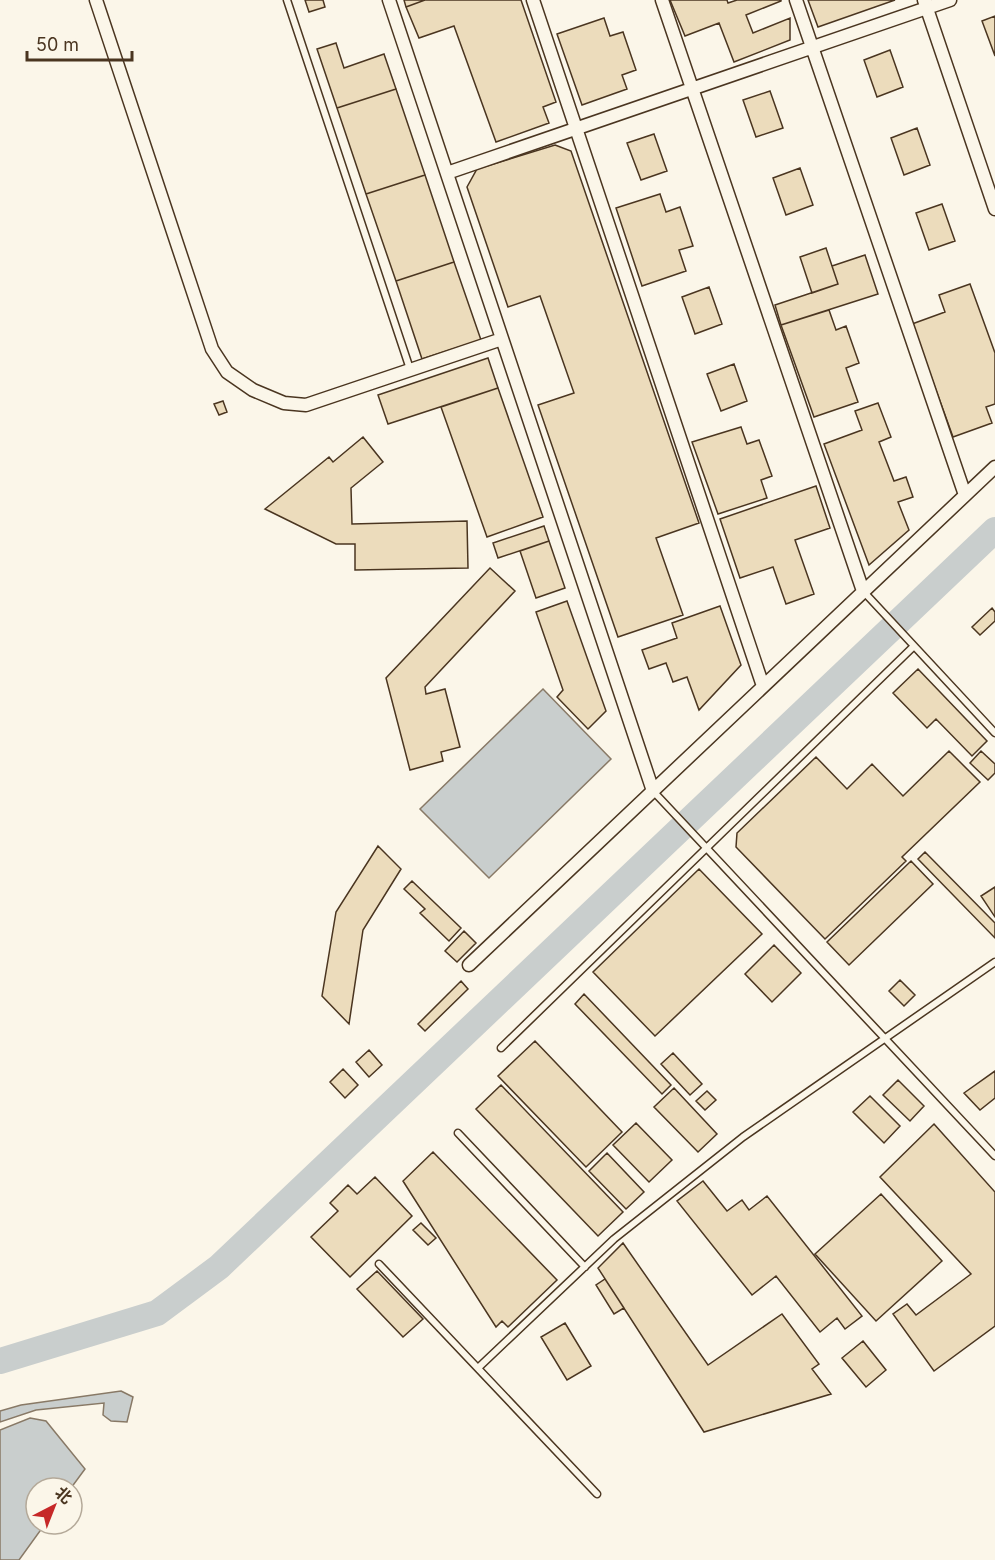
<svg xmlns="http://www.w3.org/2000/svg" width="995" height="1560" viewBox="0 0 995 1560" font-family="Inter,'Noto Sans SC',sans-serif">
<rect width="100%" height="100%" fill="#fbf6e9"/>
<path fill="#c9cecd" stroke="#887966" stroke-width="1.5" d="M543 689 611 759 489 878 420 809Z
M121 1391 133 1397 127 1422 111 1421 103 1415 104 1403 36 1410 0 1422V1411L21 1405Z
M30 1418 46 1421 85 1469 71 1488H36V1524H45L19 1560H0V1430Z"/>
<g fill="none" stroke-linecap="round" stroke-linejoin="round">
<path stroke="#c9cecd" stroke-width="26" d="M0 1361 157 1313 219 1267 995 530"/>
</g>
<path fill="#ecdcbc" stroke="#4a3520" stroke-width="1.5" d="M305 0H323L325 7 309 12Z
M404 0H425L406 7Z
M425 0H521L556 102 543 107 549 123 496 142 454 26 419 38 406 7Z
M670 0H727L728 3 737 0H781V1L746 15 753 33 790 18V40L734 62 719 23 685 36Z
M808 0H895L818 27Z
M995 16V56L982 21Z
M604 18 610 36 623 32 636 70 622 75 627 89 582 105 557 34Z
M336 43 344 68 384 54 396 89 337 108 317 49Z
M890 50 903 87 877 97 864 60Z
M396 89 425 175 366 194 337 108Z
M770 91 783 128 756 137 743 100Z
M917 128 930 165 904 175 891 138Z
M654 134 667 171 641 180 627 143Z
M555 145 571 151 699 523 656 538 683 615 618 637 538 405 574 393 540 296 508 307 467 187 477 169Z
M800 168 813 205 786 215 773 178Z
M425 175 454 262 396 281 366 194Z
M660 194 666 212 680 207 693 246 679 250 686 271 642 286 616 208Z
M942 204 955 241 929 250 916 213Z
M826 248 838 284 812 293 800 257Z
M865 255 878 294 781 325 775 305 838 284 832 266Z
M454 262 481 340 422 359 396 281Z
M970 284 995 353V404L986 407 992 423 953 437 912 324 945 312 939 295Z
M709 287 722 324 695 334 682 297Z
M829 310 836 330 846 326 859 363 846 368 858 402 814 417 781 325Z
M488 358 498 388 388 424 378 395Z
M734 364 747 401 721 411 707 374Z
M498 388 543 517 487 537 441 407Z
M223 401 227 412 219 415 214 404Z
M878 403 891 437 879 442 894 481 906 477 913 497 898 502 909 530 869 565 824 444 862 430 855 411Z
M741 427 747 444 759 440 772 476 761 480 767 498 718 514 692 442Z
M363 437 383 462 351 488 352 524 467 521 468 568 355 570V544H336L265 509 329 457 333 462Z
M816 486 830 528 795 540 814 594 786 604 773 567 740 578 720 519Z
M544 526 549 541 498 558 493 543Z
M549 541 565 588 536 598 520 551Z
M490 568 515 591 425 687 426 694 445 689 460 747 441 752 443 761 410 770 386 678Z
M567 601 606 711 588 729 557 697 563 690 536 612Z
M720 606 741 665 699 710 687 677 673 682 666 663 649 669 642 650 677 638 672 623Z
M992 608 995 612V621L980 635 972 627Z
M918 669 987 741 972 756 936 719 927 728 893 693Z
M949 751 980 782 902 857 906 861 825 939 736 847 737 833 816 757 847 789 872 764 903 796Z
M981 751 995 764V773L988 780 970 763Z
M378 846 401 869 363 930 349 1024 322 996 336 912Z
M925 852 995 923V938L918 859Z
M911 861 933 884 849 965 827 942Z
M699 869 762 934 655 1036 593 972Z
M412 881 461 928 449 941 420 913 425 909 404 889Z
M995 887V917L981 896Z
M464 931 476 943 457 962 445 951Z
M774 945 801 973 772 1002 745 974Z
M900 980 915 995 904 1006 889 991Z
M461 981 468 989 425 1031 418 1024Z
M584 994 671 1085 662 1094 575 1004Z
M535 1041 622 1132 586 1167 498 1076Z
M369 1050 382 1065 369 1077 356 1062Z
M673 1053 702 1084 690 1095 661 1064Z
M343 1069 358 1085 345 1098 330 1082Z
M995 1071V1098L980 1110 964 1093Z
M898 1080 924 1106 910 1121 883 1095Z
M501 1085 623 1212 598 1236 476 1109Z
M674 1088 717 1134 698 1152 654 1107Z
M707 1091 716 1100 705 1110 696 1101Z
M870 1096 900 1126 884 1143 853 1112Z
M636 1123 672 1160 649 1182 613 1145Z
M934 1124 995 1192V1326L934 1371 893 1314 907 1304 916 1315 971 1274 880 1177Z
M433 1152 557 1280 508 1327 502 1321 496 1327 403 1181Z
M607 1153 644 1192 626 1209 589 1171Z
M375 1177 412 1216 350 1277 311 1237 338 1211 330 1203 348 1185 357 1194Z
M703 1181 727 1211 742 1200 749 1210 767 1196 862 1316 845 1329 837 1318 820 1332 776 1276 752 1295 677 1201Z
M881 1194 942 1261 876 1321 815 1254Z
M421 1223 436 1238 428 1245 413 1230Z
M623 1243 708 1365 782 1314 819 1364 812 1369 831 1394 704 1432 598 1268Z
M377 1271 423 1319 403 1337 357 1289Z
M605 1279 624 1308 614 1314 596 1285Z
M565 1323 591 1366 567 1380 541 1337Z
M863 1341 886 1370 866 1387 842 1358Z"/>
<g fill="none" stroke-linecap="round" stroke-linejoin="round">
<g stroke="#4a3520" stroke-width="9">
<path id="lane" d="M287 0 410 369
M863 591 995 733
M653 791 995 1156
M501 1048 914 646
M458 1133 585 1267
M379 1264 597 1494
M478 1368 614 1239 743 1137 995 962"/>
</g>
<g stroke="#4a3520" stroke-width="15">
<path id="street" d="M96 0 212 349 227 372 253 390 284 403 306 405 502 339
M389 0 653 791
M533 0 763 686
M662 0 863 591
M796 0 965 495
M924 0 995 209
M447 173 950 0
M469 965 995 467"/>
</g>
<use href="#lane" stroke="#fbf6e9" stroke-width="6"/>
<use href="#street" stroke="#fbf6e9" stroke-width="12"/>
</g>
<g transform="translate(54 1506) rotate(42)"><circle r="28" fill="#fbf6e9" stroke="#b4a999" stroke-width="1.5"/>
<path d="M0-4.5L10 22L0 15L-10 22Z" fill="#c62828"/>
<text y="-9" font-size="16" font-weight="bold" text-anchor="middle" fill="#4a3520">北</text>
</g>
<path d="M27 51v9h105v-9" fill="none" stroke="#4a3520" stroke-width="3"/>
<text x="36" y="51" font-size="18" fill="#4a3520" stroke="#fbf6e9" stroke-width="4.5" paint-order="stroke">50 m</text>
</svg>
